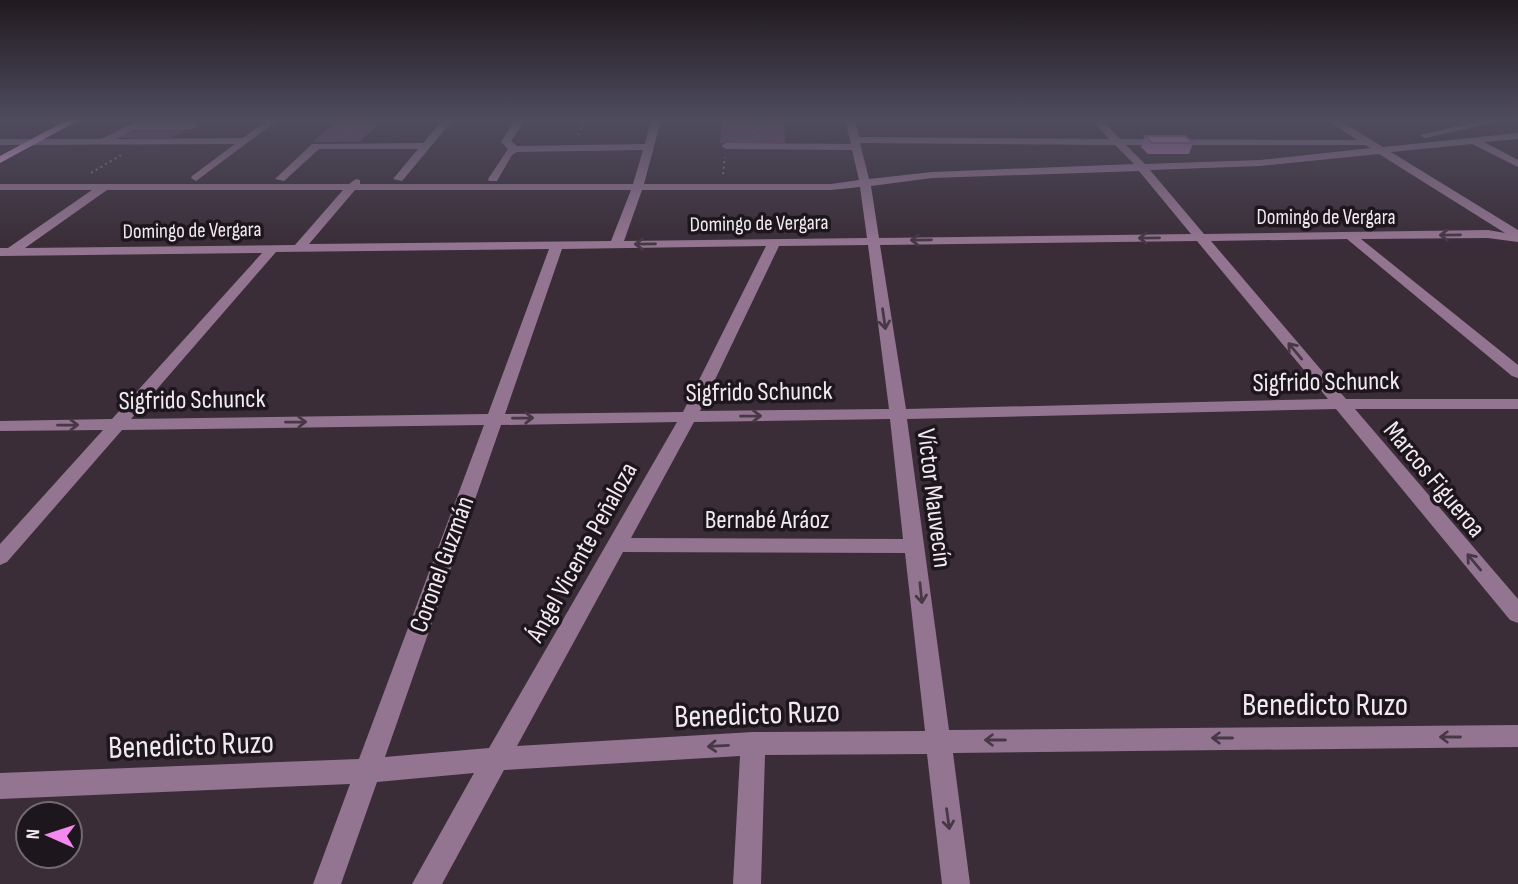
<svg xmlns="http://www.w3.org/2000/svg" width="1518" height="884" viewBox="0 0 1518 884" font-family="'Sofia Sans Condensed',sans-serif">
<rect width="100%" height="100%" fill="#3a2d38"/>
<path fill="#724a6f" d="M336 122 380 123 359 142H313Z
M722 123H784L785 143H720Z
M131 129H187L171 138H116Z"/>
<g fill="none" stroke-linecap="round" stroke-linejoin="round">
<path stroke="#887e87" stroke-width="2" stroke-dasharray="2 3.5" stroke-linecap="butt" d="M346 120 350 131
M727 120 752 132
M346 132 373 120
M753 132 772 120
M578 135 584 122 580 120
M91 173 121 155
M723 174 725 157"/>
<path fill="#947591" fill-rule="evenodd" d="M267 120H278L196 181 191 178 192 176 235 144 0 145V139H101L133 123H193L198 126 193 129H135L116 139 243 138Z
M443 120H453L402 181 393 179 418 149H319L284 181 275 179 312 144 423 143Z
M515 120H525L511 141 517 146 645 144 651 120H661L644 184H831L859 180 852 150 726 149 721 146 726 143 851 144 845 120H855L859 137 1109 139 1092 120H1102L1120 139 1357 140 1327 120H1339L1383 147 1518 133V139L1484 142 1518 160V167L1472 144 1391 152 1518 230V242L1488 238 1361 239 1518 365V378L1512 376 1347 239 1211 241 1346 399H1518V409H1355L1518 599V623L1510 620 1336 409 907 419 949 730 1518 725V747L953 753 970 884H942L927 754 765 755 761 884H733L740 756 504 770 442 884H412L474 773 377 782 341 884H313L350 784 0 799V773L359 759 484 425 122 430 7 562 0 565V544L103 430 0 431V421L112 419 262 253 0 256V248H8L92 190H0V184H349L356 179 360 180V184H633L643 150 517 152 512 155 497 181H489L488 179 508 149 501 142ZM860 143 1115 145 1134 164 932 172 869 179ZM1126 145H1365L1371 148 1260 160 1145 164ZM1379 154 1505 233 1488 230 1204 234 1150 170 1260 166ZM1139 171 1191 234 879 238 871 186 932 178ZM860 187 867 238 624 241 642 190H831ZM107 190H343L295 245 25 248ZM355 190H631L611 241 309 244ZM1197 241 1328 399 906 409 880 245ZM868 245 889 409 700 411 779 246ZM766 246 683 412 505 414 562 249ZM549 249 488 414 131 419 276 252ZM890 419 903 539 631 538 694 422ZM677 422 489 748 385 757 501 425ZM623 552 905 553 925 731 753 732 517 746Z
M1485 120H1505L1425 138 1420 135Z"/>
<path fill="#f6b6f1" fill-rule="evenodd" d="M67 120H79L0 163V156Z"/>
</g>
<path fill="#ba7bb5" d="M1145 136 1193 143 1189 154H1148L1141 147Z"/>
<path fill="#d88fd3" stroke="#976494" stroke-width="2" d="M1145 136H1185L1193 143H1152Z"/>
<defs><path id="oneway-shaft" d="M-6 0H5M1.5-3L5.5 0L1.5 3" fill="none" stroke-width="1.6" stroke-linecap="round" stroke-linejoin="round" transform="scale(1.75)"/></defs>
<g stroke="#473846">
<use href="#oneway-shaft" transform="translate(1450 235) rotate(179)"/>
<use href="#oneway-shaft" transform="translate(1149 238) rotate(179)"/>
<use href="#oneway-shaft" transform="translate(921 240) rotate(179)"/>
<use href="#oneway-shaft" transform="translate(645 244) rotate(179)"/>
<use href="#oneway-shaft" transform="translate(884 319) rotate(82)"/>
<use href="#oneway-shaft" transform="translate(1295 351) rotate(-130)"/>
<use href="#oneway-shaft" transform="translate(751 416) rotate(-1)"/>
<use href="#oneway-shaft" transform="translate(523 418) rotate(-1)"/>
<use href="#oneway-shaft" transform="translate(296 422) rotate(-1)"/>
<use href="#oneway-shaft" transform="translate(68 425) rotate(-1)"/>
<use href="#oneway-shaft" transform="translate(1474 562) rotate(-130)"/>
<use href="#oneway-shaft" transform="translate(921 593) rotate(84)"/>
<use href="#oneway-shaft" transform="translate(1450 737) rotate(180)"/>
<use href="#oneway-shaft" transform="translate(1222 738) rotate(180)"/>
<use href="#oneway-shaft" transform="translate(995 740) rotate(180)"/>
<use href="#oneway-shaft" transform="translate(718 746) rotate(177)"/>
<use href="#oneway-shaft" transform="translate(948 819) rotate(82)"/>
</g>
<linearGradient id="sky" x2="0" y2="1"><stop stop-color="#20191f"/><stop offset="0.49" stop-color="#4f4c5e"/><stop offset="1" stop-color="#4f4c5e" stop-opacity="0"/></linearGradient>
<rect width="1518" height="244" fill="url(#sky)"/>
<g text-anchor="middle" stroke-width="7" stroke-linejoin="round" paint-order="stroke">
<g font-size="21" fill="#f2eaf1" stroke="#1d171d">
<text x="1326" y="224">Domingo de Vergara</text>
<text transform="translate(759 223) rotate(-1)" y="7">Domingo de Vergara</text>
<text transform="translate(192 230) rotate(-1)" y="7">Domingo de Vergara</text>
</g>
<g font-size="26" fill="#f2eaf1" stroke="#1d171d">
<text transform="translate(1326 381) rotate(-1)" y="9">Sigfrido Schunck</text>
<text transform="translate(759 391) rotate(-1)" y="9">Sigfrido Schunck</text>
<text transform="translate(192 399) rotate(-1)" y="9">Sigfrido Schunck</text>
<text transform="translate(1435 479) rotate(50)" y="9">Marcos Figueroa</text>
<text transform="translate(935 498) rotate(83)" y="9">Víctor Mauvecín</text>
<text x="767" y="528">Bernabé Aráoz</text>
<text transform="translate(581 552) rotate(-61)" y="9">Ángel Vicente Peñaloza</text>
<text transform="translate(441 564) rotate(-70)" y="9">Coronel Guzmán</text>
</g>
<g font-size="32" fill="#f2eaf1" stroke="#1d171d">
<text x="1325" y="715">Benedicto Ruzo</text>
<text transform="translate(757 713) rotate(-2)" y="11">Benedicto Ruzo</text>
<text transform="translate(191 744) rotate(-2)" y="11">Benedicto Ruzo</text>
</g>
</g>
<g transform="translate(49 835) rotate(273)"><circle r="33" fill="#1d171d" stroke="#726b72" stroke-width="2"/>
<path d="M0-5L12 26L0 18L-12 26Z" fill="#f589ef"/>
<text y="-10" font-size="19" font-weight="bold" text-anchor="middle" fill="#f2eaf1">N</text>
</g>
</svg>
